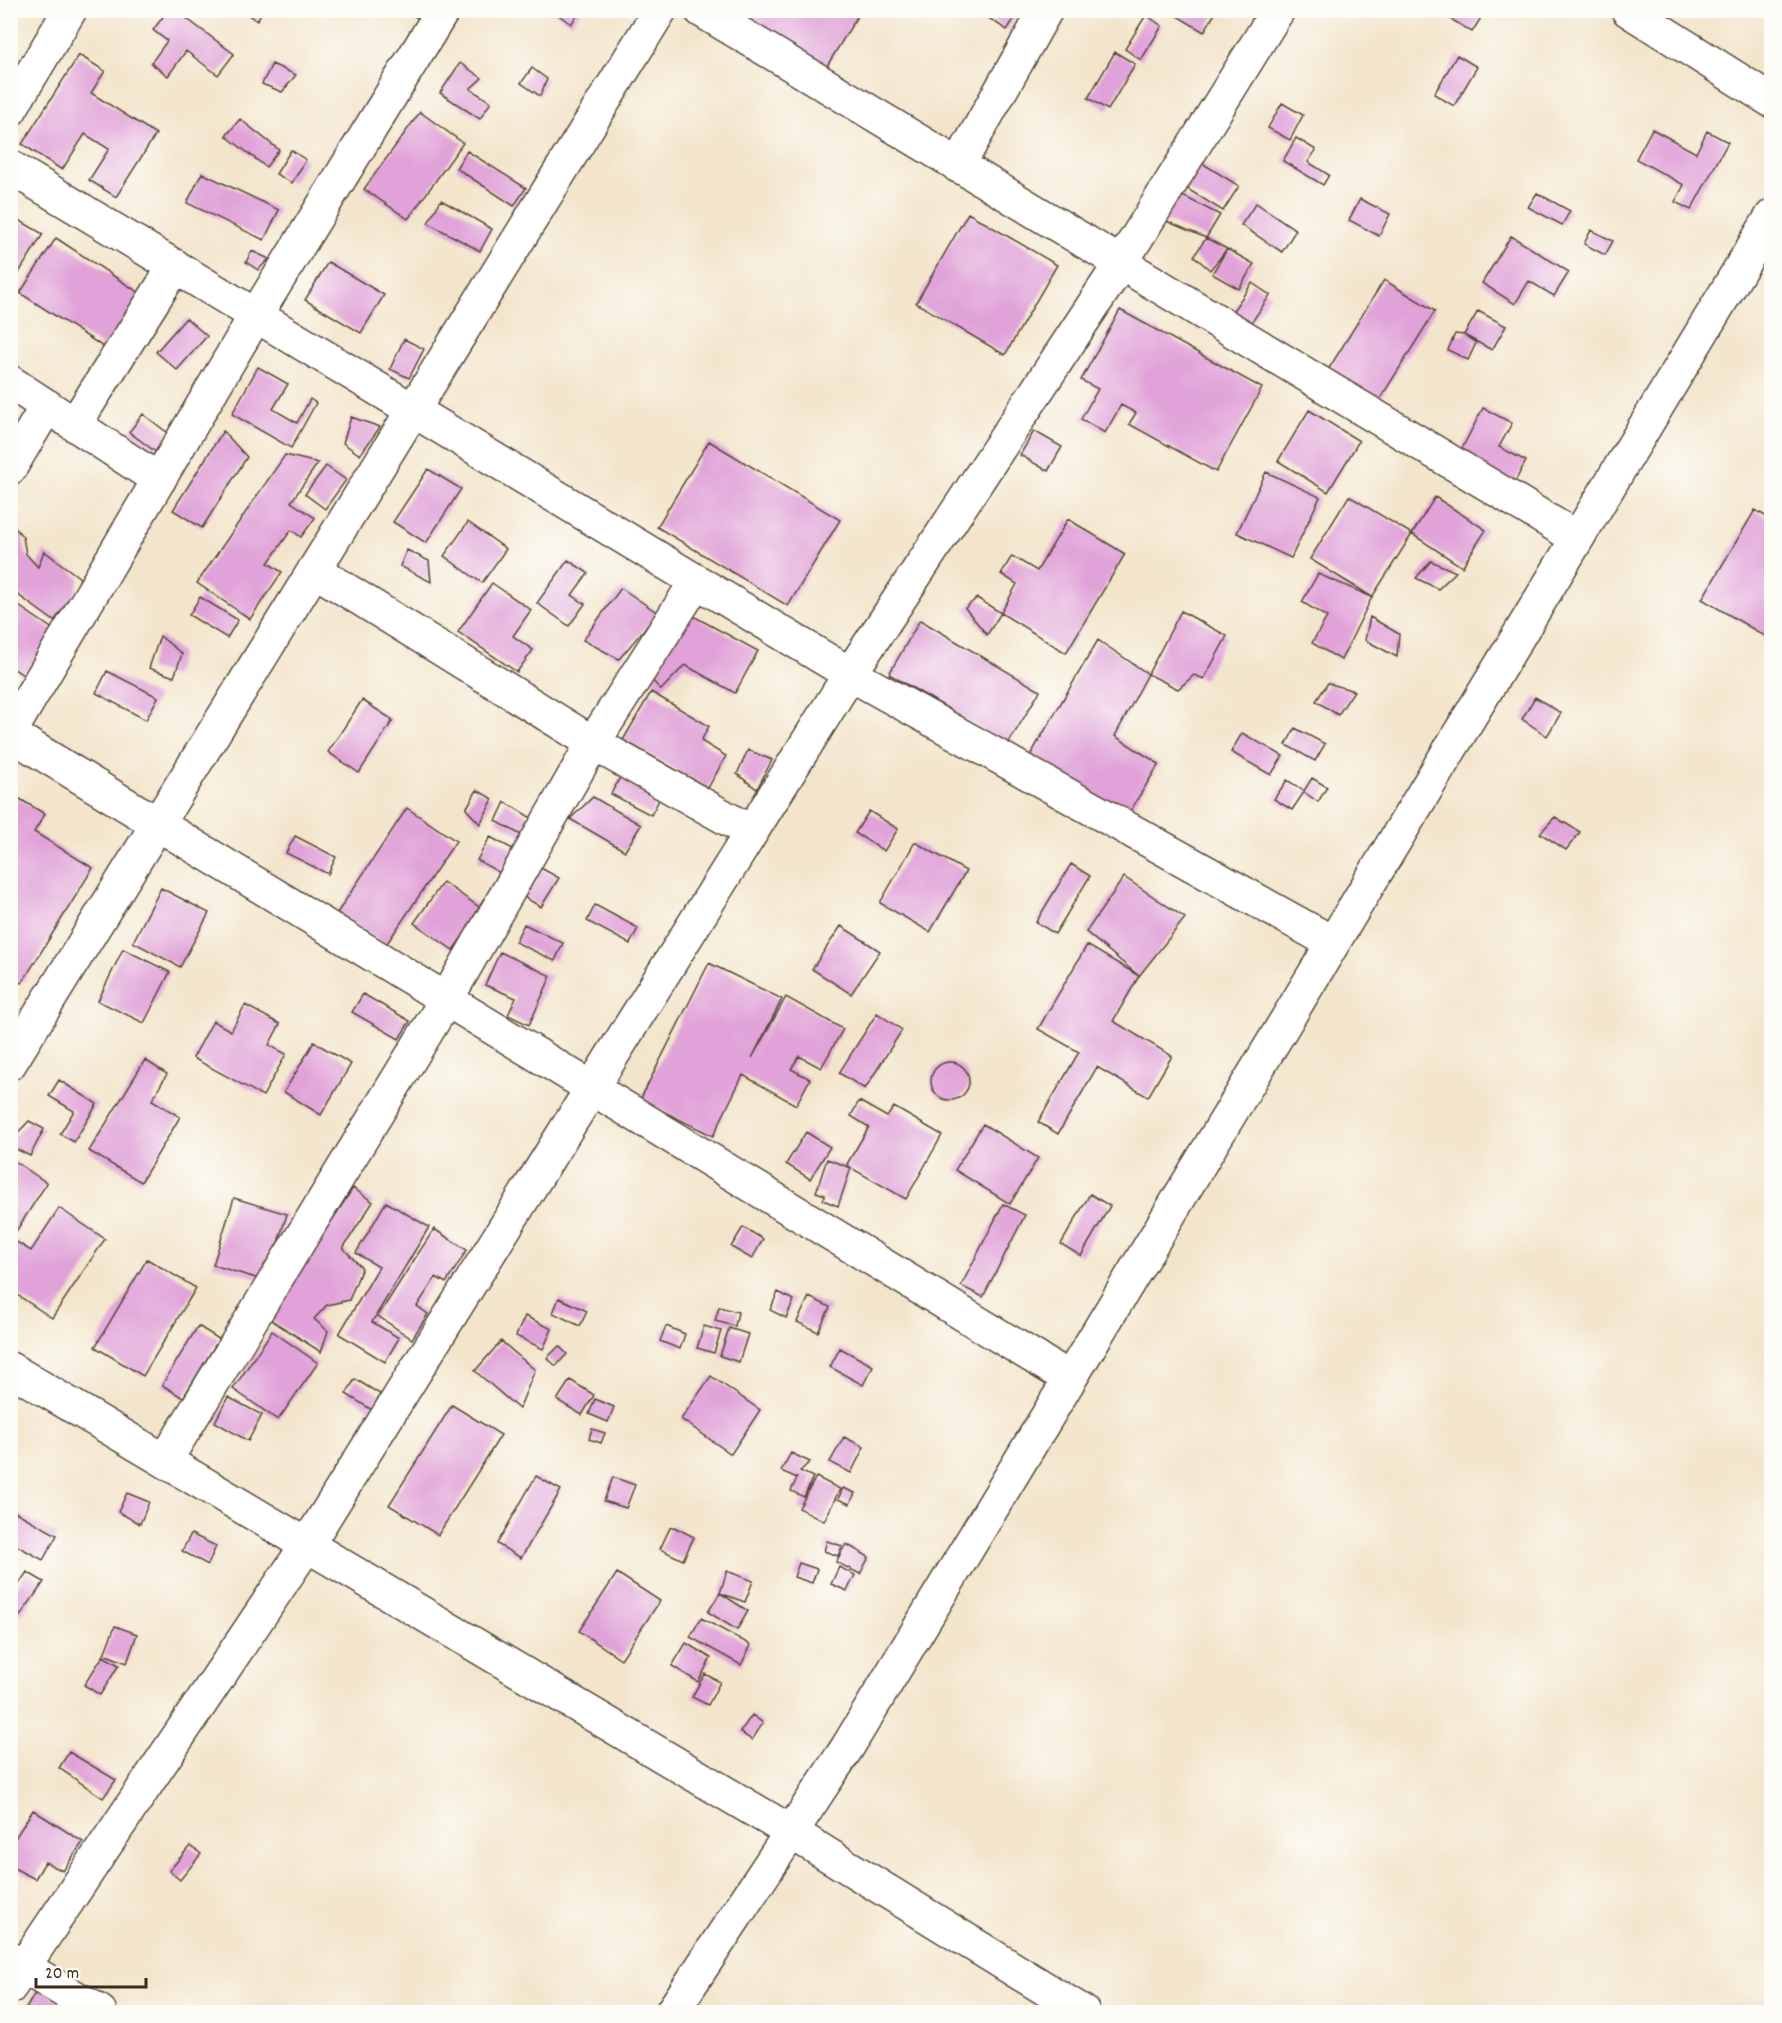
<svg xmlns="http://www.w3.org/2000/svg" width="1782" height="2023" viewBox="0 0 1782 2023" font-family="Dekko,sans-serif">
<rect width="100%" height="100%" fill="#fdfcf7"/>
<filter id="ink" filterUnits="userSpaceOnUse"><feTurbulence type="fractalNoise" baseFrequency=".0167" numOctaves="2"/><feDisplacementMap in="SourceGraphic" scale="12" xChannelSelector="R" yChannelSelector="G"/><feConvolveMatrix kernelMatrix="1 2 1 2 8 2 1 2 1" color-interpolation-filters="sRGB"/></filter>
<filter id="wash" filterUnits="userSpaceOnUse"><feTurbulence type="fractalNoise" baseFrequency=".008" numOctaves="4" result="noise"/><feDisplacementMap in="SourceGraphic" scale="24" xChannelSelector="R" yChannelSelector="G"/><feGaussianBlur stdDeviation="1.35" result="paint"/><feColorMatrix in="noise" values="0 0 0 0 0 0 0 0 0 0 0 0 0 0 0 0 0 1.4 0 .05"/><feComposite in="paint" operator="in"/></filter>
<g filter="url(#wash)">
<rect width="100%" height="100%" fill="#f3e5cc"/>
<g id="blocks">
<path fill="#e0a2d8" d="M168 10H175L234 54 218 75 186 51 168 76 151 63 167 41 153 30Z
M241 10H263L257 21Z
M406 10H422L417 18Z
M552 10H581L571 24Z
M724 10H861L824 71Z
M976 10H1020L1007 30Z
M1167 10H1217L1204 32Z
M1436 10H1479L1484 13 1472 32Z
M1146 15 1162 26 1141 60 1125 49Z
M1115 52 1135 64 1108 110 1088 98Z
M79 55 105 71 91 93 156 134 116 197 89 180 109 149 85 134 62 170 22 144Z
M1457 55 1477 67 1454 106 1434 94Z
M460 63 482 78 470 89 491 102 480 119 440 93Z
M272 64 296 75 282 92 262 84Z
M532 68 547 79 540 96 521 83Z
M1282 103 1303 115 1290 140 1268 128Z
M420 112 463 143 408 219 364 189Z
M240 119 279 150 266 167 226 136Z
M1652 129 1696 153 1707 131 1728 142 1691 210 1675 202 1684 185 1636 159Z
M1296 138 1316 150 1308 162 1329 175 1323 185 1283 161Z
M291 150 306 160 292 183 276 174Z
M467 151 526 188 514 206 456 168Z
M1197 160 1239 186 1223 211 1181 185Z
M202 173 279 210 264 240 187 203Z
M1177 193 1220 215 1206 238 1164 220Z
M1537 193 1570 211 1562 225 1528 207Z
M1360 199 1390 214 1379 236 1349 220Z
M441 200 492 229 480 251 428 223Z
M1256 203 1296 230 1282 252 1241 225Z
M968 213 1057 265 1005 355 916 303Z
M10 215 43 234 10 287Z
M1591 230 1613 241 1605 255 1584 244Z
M1511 236 1569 272 1554 296 1529 281 1515 304 1482 283Z
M56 238 141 294 105 348 20 293Z
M1206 238 1227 249 1254 264 1239 289 1212 274 1227 249 1210 270 1194 256Z
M252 251 269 259 258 270 246 262Z
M328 262 384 295 361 333 305 300Z
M1384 280 1435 311 1377 404 1326 373Z
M1252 283 1270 295 1250 325 1232 312Z
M1120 310 1262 388 1216 472 1129 424 1136 413 1121 405 1105 433 1081 419 1098 389 1081 380Z
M1478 311 1506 326 1492 350 1464 335 1476 343 1468 360 1448 350 1455 334 1464 335Z
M186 318 207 336 177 370 156 352Z
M404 339 424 349 409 378 390 369Z
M258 367 288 384 273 409 297 423 310 399 316 403 291 448 232 414Z
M1483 408 1512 423 1499 447 1526 461 1512 487 1457 458Z
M1309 410 1359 441 1328 492 1278 461Z
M143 414 169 434 156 452 129 432Z
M351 417 380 427 360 455 343 443Z
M223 431 247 457 202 528 173 510Z
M1034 431 1062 447 1048 471 1020 455Z
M709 441 840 520 788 606 657 527Z
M285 455 318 463 291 502 315 518 301 537 291 530 268 563 282 572 250 619 197 583Z
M326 466 346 480 325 509 305 494Z
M428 469 461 489 426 543 393 522Z
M1266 472 1320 497 1291 558 1237 533Z
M1349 496 1412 534 1372 597 1341 660 1312 643 1327 617 1302 602 1318 574 1372 597 1310 559Z
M1435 497 1486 530 1462 567 1412 534Z
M1755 510 1772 520V637L1770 639 1702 599Z
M1068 519 1125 554 1066 653 1001 613 1017 584 1001 574 1012 556 1037 571Z
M10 522 23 537 26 554 38 567 44 551 80 578 75 593 54 621 10 589Z
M468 522 506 549 482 583 444 556Z
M407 550 429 561 431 582 400 566Z
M568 560 588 573 572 595 585 604 569 626 537 603Z
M1431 561 1456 572 1438 589 1416 578Z
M492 583 531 610 513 636 533 650 517 672 458 632Z
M621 588 658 613 619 659 583 640Z
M200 597 238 620 227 638 189 615Z
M977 598 1001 613 987 635 965 608Z
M10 600 57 632 26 677 10 666Z
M684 611 758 651 735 693 685 665 661 690 648 676Z
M1181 611 1227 636 1204 679 1194 675 1178 689 1148 674Z
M1370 617 1399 634 1397 657 1365 640Z
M920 620 1040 691 1008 744 889 674Z
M160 636 182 654 174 677 149 668Z
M1098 640 1148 674 1115 736 1159 764 1126 818 1028 759Z
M107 671 158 697 146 720 96 693Z
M1328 683 1354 691 1338 715 1316 701Z
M651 692 709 726 701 741 726 756 708 788 623 740Z
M1535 697 1561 713 1547 736 1522 719Z
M362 700 393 720 359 773 328 752Z
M1295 728 1325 744 1315 761 1286 745Z
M1242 733 1283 756 1271 775 1231 752Z
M748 750 772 760 757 789 737 774Z
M622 774 662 794 651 815 611 794Z
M1312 778 1327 787 1318 802 1304 792 1292 810 1274 799 1287 780 1304 791Z
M477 790 493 799 480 824 466 809Z
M10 793 45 814 34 832 93 868 22 983 10 976Z
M593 797 641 825 625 851 570 819Z
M505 802 533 819 523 836 496 821Z
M407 808 456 841 386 945 337 913Z
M869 811 898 829 884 851 855 833Z
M1555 817 1580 832 1566 850 1540 833Z
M295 836 336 857 328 874 286 853Z
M490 837 513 849 500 873 477 860Z
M915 842 966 871 930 932 880 903Z
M1071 864 1090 876 1055 934 1036 922Z
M541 868 559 878 541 907 524 897Z
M1124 877 1185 918 1139 976 1113 1021 1172 1056 1148 1097 1097 1067 1058 1134 1038 1122 1079 1052 1038 1029 1087 945 1139 976 1086 932Z
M443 882 482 909 453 950 414 923Z
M161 888 209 913 180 967 133 942Z
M595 905 638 928 630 944 587 921Z
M524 924 563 943 555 961 515 942Z
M841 926 880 951 851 994 812 969Z
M123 949 170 972 144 1023 98 1001Z
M500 952 551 976 529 1025 508 1015 516 998 485 985Z
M709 963 782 999 752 1058 786 997 843 1029 821 1068 799 1056 791 1069 810 1079 796 1105 743 1075 713 1136 640 1100Z
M363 994 410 1021 399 1039 352 1012Z
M245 1005 280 1024 269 1045 286 1054 263 1096 193 1058 213 1021 231 1031Z
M877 1013 902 1030 865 1089 839 1073Z
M314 1042 351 1064 321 1115 284 1092Z
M145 1060 167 1074 152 1100 180 1117 141 1182 89 1151Z
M931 1081a19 19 0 1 1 38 0a19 19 0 1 1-38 0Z
M59 1080 97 1104 74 1142 60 1134 74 1111 49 1096Z
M859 1101 887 1117 894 1107 942 1135 906 1199 851 1168 847 1164 869 1127 851 1116Z
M29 1121 44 1129 30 1156 10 1146V1141Z
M983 1124 1038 1158 1010 1204 955 1170Z
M806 1132 830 1147 810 1179 786 1164Z
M10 1158 47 1183 13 1236 10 1234Z
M827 1159 851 1168 838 1206 823 1200 825 1195 816 1192Z
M353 1188 373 1202 343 1248 362 1268 349 1300 327 1305 314 1319 328 1331 321 1352 268 1318Z
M1090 1194 1110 1206 1081 1256 1061 1244Z
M234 1198 287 1214 266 1281 213 1265Z
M386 1202 429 1227 372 1322 399 1338 385 1362 339 1334 379 1267 356 1253Z
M1003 1204 1025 1215 983 1297 961 1286Z
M59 1208 105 1239 52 1318 10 1290V1248L15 1241 31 1251Z
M743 1227 763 1239 752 1259 731 1247Z
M434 1229 467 1250 446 1283 436 1277 417 1306 428 1314 412 1339 378 1316Z
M147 1259 196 1288 143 1376 95 1347Z
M778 1292 794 1300 786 1318 770 1310Z
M809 1297 830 1307 818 1332 797 1322Z
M559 1298 587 1311 580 1326 553 1313Z
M719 1307 738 1312 735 1326 715 1321Z
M525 1316 552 1329 543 1349 516 1336Z
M198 1326 219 1339 183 1398 162 1385Z
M666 1326 685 1334 680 1349 660 1341Z
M704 1326 721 1331 714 1353 697 1348Z
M729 1328 748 1334 739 1362 720 1356Z
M272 1331 318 1363 278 1420 233 1389Z
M501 1341 535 1370 519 1409 475 1371Z
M559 1346 567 1354 556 1366 547 1358Z
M840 1348 873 1366 863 1385 830 1367Z
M711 1376 760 1410 731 1454 681 1419Z
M355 1379 380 1394 372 1410 346 1394Z
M570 1380 594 1395 582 1415 557 1400Z
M228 1397 262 1415 248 1441 215 1422Z
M595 1399 614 1407 608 1422 589 1414Z
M452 1405 501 1435 438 1535 389 1505Z
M592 1429 605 1433 601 1443 589 1439Z
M844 1437 864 1447 851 1473 830 1462Z
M791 1453 810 1462 800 1471 813 1477 804 1497 791 1491 797 1478 781 1471Z
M536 1476 561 1490 521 1558 497 1544Z
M613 1477 635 1485 626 1508 604 1501Z
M816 1477 840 1489 824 1521 799 1508Z
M843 1488 855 1493 850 1504 838 1499Z
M127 1493 149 1502 140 1524 118 1512Z
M10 1509 57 1535 43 1560 10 1542Z
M674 1527 694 1537 683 1560 660 1549 670 1528Z
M191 1534 216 1546 208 1565 182 1551Z
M827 1541 842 1546 838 1556 824 1551Z
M846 1544 869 1557 860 1574 836 1562Z
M799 1563 817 1569 812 1583 794 1577Z
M839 1567 855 1575 847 1591 831 1584Z
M727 1571 753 1581 745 1602 720 1593Z
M27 1572 44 1582 20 1616 10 1610V1597Z
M617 1573 660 1601 621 1659 579 1631Z
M720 1593 748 1611 737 1630 708 1612Z
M701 1618 751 1645 741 1665 690 1637Z
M115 1626 137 1634 127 1663 104 1654Z
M686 1643 711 1658 698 1682 672 1666Z
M103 1656 119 1665 100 1695 84 1685Z
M705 1674 720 1682 708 1705 692 1697Z
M752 1715 763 1723 752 1740 740 1732Z
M69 1752 116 1780 103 1798 59 1768Z
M33 1810 83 1842 63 1871 45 1862 35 1879 10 1866V1846Z
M190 1846 201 1854 180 1880 169 1871Z
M38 1988 79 2012H24Z"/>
</g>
</g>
<g filter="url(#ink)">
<use href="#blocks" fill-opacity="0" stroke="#574638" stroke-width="1.5"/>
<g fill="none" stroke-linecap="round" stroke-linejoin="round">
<g stroke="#574638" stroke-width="36">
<path id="minor" d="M701 10 1577 538
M1628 10 1772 101
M10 110 70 10
M958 166 1046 10
M10 167 850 674 1333 943
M10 382 159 480
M75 424 175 266
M10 468 47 406
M314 570 593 743 751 832
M10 732 256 315 443 10
M10 734 1070 1379
M10 1063 660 10
M10 1369 791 1832 1083 2012
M165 1461 446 1000 593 743 696 582
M10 1959 100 2012
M10 1987 307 1545 850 674 1121 263 1278 10
M672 2012 847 1748 1772 216"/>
</g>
<use href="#minor" stroke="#fff" stroke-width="33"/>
</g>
</g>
<rect width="1782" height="2023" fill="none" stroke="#fdfcf7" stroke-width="36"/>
<path d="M36 1978v9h110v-9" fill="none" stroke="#3b2a1e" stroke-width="3"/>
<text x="45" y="1978" font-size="18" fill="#3b2a1e" stroke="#fdfcf7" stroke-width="4.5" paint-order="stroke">20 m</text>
</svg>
